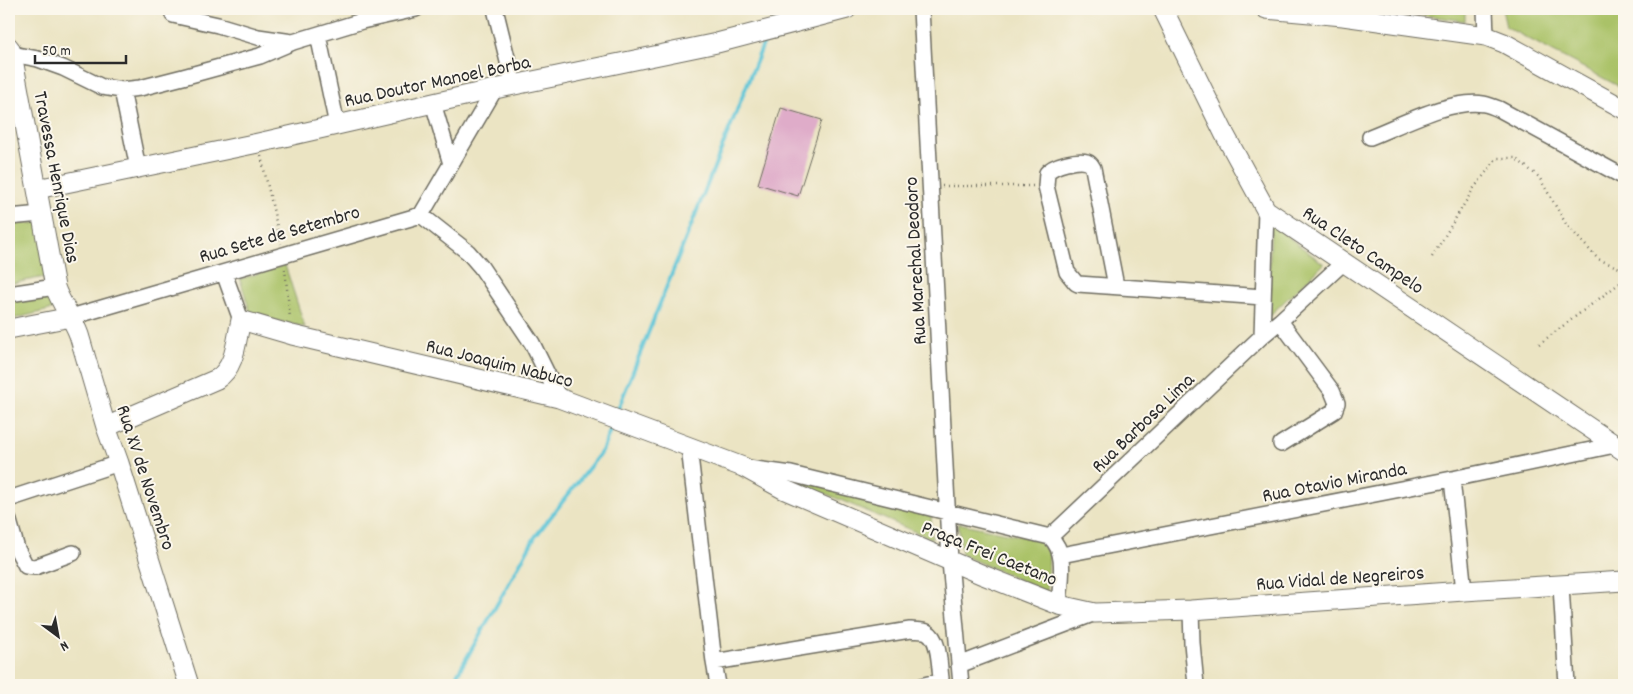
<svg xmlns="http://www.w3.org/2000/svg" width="1633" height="694" viewBox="0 0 1633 694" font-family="Dekko,sans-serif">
<rect width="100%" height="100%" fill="#fbf7ec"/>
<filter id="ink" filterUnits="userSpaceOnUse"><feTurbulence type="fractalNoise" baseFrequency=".02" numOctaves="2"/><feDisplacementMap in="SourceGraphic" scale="10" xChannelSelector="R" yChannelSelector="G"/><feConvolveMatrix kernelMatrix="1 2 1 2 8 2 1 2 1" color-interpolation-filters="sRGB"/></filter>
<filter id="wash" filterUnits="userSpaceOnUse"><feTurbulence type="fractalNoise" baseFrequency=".0096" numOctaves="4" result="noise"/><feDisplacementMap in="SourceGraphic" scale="20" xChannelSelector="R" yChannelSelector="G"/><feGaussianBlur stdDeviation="1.12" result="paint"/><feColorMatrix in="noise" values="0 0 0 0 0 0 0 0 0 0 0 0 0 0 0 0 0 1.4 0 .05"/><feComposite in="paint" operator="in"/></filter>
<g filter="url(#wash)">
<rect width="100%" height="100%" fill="#ebe4c3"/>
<path fill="#aac267" stroke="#6a7649" d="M1380 9H1465V21Z
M1502 9H1624V89L1506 27Z
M41 222 50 276 9 284V225Z
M1271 224 1324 264 1268 317Z
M285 265 305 327 251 315 240 279Z
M53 293 57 308 9 320V303Z
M777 473 931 515 932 539Z
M958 523 1039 540 1049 554 1047 592 962 555Z"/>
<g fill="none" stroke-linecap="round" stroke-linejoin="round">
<path stroke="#59c3d5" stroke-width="4" d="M616 414 764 42
M455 685 457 675 535 537 602 451 613 423"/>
</g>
<g id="blocks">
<path fill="#dfacc9" d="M781 108 822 120 798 196 758 184Z"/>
</g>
</g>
<g filter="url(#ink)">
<use href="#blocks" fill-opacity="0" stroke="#6e6c60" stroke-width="1"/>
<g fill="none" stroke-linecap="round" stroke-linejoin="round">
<g stroke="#6e6c60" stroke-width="18">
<path id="minor" d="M495 9 514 86
M921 9 950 561 961 685
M1485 9 1486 36
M173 15 218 25 258 37 292 42
M318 35 337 125
M9 55 12 54 38 59 63 68 102 87 122 90 140 88 183 77 260 56 293 42 362 21 416 9
M122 90 138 168
M433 103 451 164
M1370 137C1401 125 1452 98 1484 104 1489 105 1494 107 1499 109L1624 177
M421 215 468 252 481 267 532 343 559 398
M9 217 41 214
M224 273 241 320
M1116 286 1093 168C1091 164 1090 163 1087 162 1077 159 1053 165 1047 173L1046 186 1067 272 1076 283 1078 284 1263 297
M9 294 55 287
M71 317 421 215 495 89
M1280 321 1332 391 1337 403 1334 411 1281 444
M1262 336 1266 210
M689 447 714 662 718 685
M748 468 791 474 1050 537C1068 553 1060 582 1059 605
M1452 479 1464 591
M9 499 119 463
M9 521 17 549 26 566 35 567 73 553
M1050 537 1262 336 1280 321 1344 262
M1061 555 1452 479 1615 445
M1561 586 1567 685
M1191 610 1192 643 1196 685
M714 662 910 630C916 631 922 630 927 632 940 639 939 665 941 678L937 682 924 685
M959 665 1095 613"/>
</g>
<g stroke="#6e6c60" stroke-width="21">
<path id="tertiary" d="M1163 9 1225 135 1266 210 1624 451
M1266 9 1343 16 1486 36 1504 43 1624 109
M9 47 12 54 55 287C61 305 73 318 79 335L106 427 119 463 189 685
M37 189 258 143 495 89 717 43 847 9
M9 329 71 317
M106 427 217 379C236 367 236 340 241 320L292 335 559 398 743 467 783 489 983 575 1059 605 1095 613 1191 610 1464 591 1624 581"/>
</g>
<path stroke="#6e6c60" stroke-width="2.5" stroke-dasharray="1 4" stroke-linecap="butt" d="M261 156 281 244
M942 186H1034
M1432 257 1474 188 1497 158H1515L1539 177 1566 224 1598 259 1624 270
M285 269 290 318
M1539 344 1624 280"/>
<use href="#minor" stroke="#fff" stroke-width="15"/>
<use href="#tertiary" stroke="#fff" stroke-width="19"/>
</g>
</g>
<g text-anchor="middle" stroke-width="4" stroke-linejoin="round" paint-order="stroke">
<g font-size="20" fill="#2b2b2b" stroke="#fbf7ec">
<text transform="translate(437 80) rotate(-12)" y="7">Rua Doutor Manoel Borba</text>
<text transform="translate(58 177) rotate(79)" y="7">Travessa Henrique Dias</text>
<text transform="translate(279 233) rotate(-16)" y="7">Rua Sete de Setembro</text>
<text transform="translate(1364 249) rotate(34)" y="7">Rua Cleto Campelo</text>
<text transform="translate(914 261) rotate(-93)" y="7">Rua Marechal Deodoro</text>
<text transform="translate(500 362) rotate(14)" y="7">Rua Joaquim Nabuco</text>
<text transform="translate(1142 422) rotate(-44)" y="7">Rua Barbosa Lima</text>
<text transform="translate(147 477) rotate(72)" y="7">Rua XV de Novembro</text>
<text transform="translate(1334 481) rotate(-11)" y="7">Rua Otavio Miranda</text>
<text transform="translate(990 552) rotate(22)" y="7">Praça Frei Caetano</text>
<text transform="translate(1340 577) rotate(-4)" y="7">Rua Vidal de Negreiros</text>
</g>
</g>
<rect width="1633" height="694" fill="none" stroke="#fbf7ec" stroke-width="30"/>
<g transform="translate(58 636) rotate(148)" stroke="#fbf7ec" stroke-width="4" paint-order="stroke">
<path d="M0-4L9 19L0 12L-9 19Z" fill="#2b2b2b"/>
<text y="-8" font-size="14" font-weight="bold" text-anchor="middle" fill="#2b2b2b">N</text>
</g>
<path d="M35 55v8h91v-8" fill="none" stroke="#2b2b2b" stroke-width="2.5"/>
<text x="42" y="55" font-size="15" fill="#2b2b2b" stroke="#fbf7ec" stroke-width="4" paint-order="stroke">50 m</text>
</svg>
